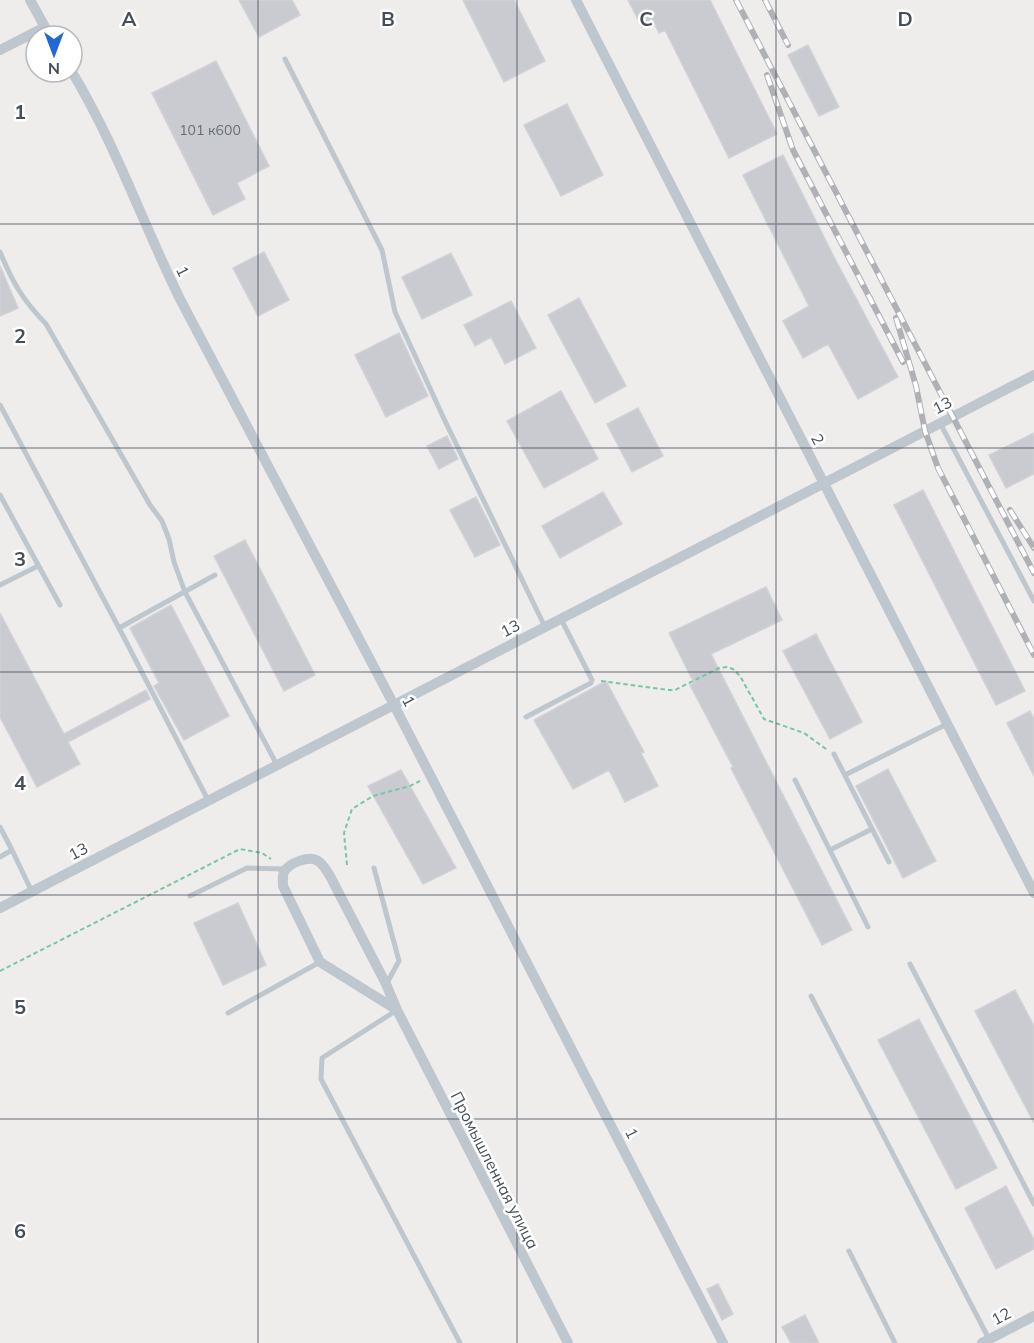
<svg xmlns="http://www.w3.org/2000/svg" width="1034" height="1343" viewBox="0 0 1034 1343" font-family="Mulish,sans-serif">
<rect width="100%" height="100%" fill="#efecec"/>
<path fill="#cacbd1" stroke="#d1d2d8" stroke-width="1.5" d="M239 0H292L300 15 259 37Z
M463 0H514L545 61 504 82Z
M628 0H710L777 134 729 158 665 30 659 33 653 21 642 27Z
M808 45 839 107 819 116 788 55Z
M216 61 269 166 237 183 245 199 213 215 152 93Z
M567 104 603 175 561 196 524 125Z
M783 155 834 257 898 377 858 399 828 344 803 358 783 321 809 306 743 175Z
M264 252 289 300 258 316 233 268Z
M451 253 472 295 422 319 402 277Z
M0 266 18 308 0 316Z
M579 298 626 386 595 403 548 315Z
M511 301 536 348 505 364 491 337 475 346 464 325Z
M399 333 428 396 386 417 355 355Z
M561 391 598 459 544 488 507 421Z
M638 408 663 456 632 472 607 424Z
M1034 433V474L1006 488 989 455Z
M447 436 458 459 439 469 427 446Z
M923 490 1025 691 996 705 894 505Z
M603 492 622 524 560 558 542 526Z
M476 497 500 545 475 557 450 510Z
M245 540 315 675 284 691 214 556Z
M766 587 782 620 711 654 852 930 822 945 731 768 733 767 690 685 694 683 669 633Z
M171 605 229 716 184 740 154 686 159 683 130 628Z
M0 613 64 734 146 690 150 699 68 742 80 764 37 787 0 717Z
M816 634 862 722 830 739 783 651Z
M606 681 644 752 641 753 658 786 625 802 609 770 573 789 534 720Z
M1030 711 1034 719V776L1007 723Z
M888 769 936 861 903 878 856 786Z
M401 770 456 868 423 884 368 786Z
M238 903 266 965 223 985 194 923Z
M1015 990 1034 1026V1123L975 1011Z
M919 1019 997 1168 956 1189 878 1040Z
M1006 1186 1034 1240V1249L996 1269 965 1208Z
M718 1284 733 1314 722 1320 707 1289Z
M805 1315 819 1343H791L782 1327Z"/>
<g fill="none" stroke-linecap="round" stroke-linejoin="round">
<path stroke="#76c8a2" stroke-width="2" stroke-dasharray="4.5 3" stroke-linecap="butt" d="M601 681 669 690H675L719 668 727 667 733 669 740 676 764 719 804 733 826 749
M347 865 344 833 352 809 373 796 410 786 420 781
M0 971 240 849 262 853 271 859"/>
<path stroke="#bec6ce" stroke-width="5" d="M285 59 382 250 395 312 445 421 545 627
M0 252C13 283 22 299 46 324L150 505 162 521 169 539 174 562 185 592 277 765
M0 405 119 628
M940 423 1034 601
M0 495 60 605
M0 585 38 566
M526 717 591 683 592 680 561 619
M834 754 889 862
M845 775 947 724
M795 780 868 927
M208 800 119 628 215 575
M0 827 12 850
M830 850 872 829
M0 857 12 850 32 892
M374 868 399 961 387 983
M190 896 247 868 285 869
M910 964 1034 1204
M811 996 989 1339
M397 1010 322 1058 321 1079 460 1343
M228 1013 320 962
M849 1251 895 1343"/>
<path stroke="#bec6ce" stroke-width="10" d="M30 0 50 36
M576 0 1034 893
M0 50 45 27
M72 72C115 143 143 224 180 299L394 705 723 1343
M0 908 1034 375
M397 1010 320 962 283 886C283 881 282 877 284 872 289 863 309 855 318 861 323 864 327 871 330 876L386 984 397 1010 568 1343
M982 1343 1034 1316"/>
<g stroke="#afb1b7" stroke-width="6">
<path id="rail" d="M736 0 1034 573
M765 0 788 45
M767 75 793 150 903 362
M896 318 916 386 925 431 938 468 1034 655
M1010 510 1034 548"/>
</g>
<use href="#rail" stroke="#fff" stroke-width="4" stroke-dasharray="11" stroke-linecap="butt"/>
</g>
<path fill="none" stroke="#464f59" stroke-width="1.5" stroke-opacity="0.55" d="M258 0V1343M517 0V1343M776 0V1343M0 224H1034M0 448H1034M0 672H1034M0 895H1034M0 1119H1034"/>
<g text-anchor="middle" stroke-width="5" stroke-linejoin="round" paint-order="stroke">
<g font-size="14" fill="#676e77">
<text x="210" y="135">101 к600</text>
</g>
<g font-size="16" fill="#464f59" stroke="#fff">
<text transform="translate(183 271) rotate(64)" y="6">1</text>
<text transform="translate(942 405) rotate(-27)" y="6">13</text>
<text transform="translate(818 439) rotate(63)" y="6">2</text>
<text transform="translate(510 628) rotate(-27)" y="6">13</text>
<text transform="translate(409 701) rotate(62)" y="6">1</text>
<text transform="translate(78 851) rotate(-27)" y="6">13</text>
<text transform="translate(632 1133) rotate(63)" y="6">1</text>
<text transform="translate(495 1170) rotate(63)" y="6">Промышленная улица</text>
<text transform="translate(1001 1316) rotate(-28)" y="6">12</text>
</g>
</g>
<g font-size="20" text-anchor="middle" font-weight="bold" fill="#464f59" stroke="#fff" stroke-width="5" stroke-linejoin="round" paint-order="stroke">
<text x="129" y="26">A</text>
<text x="388" y="26">B</text>
<text x="646" y="26">C</text>
<text x="905" y="26">D</text>
<text x="20" y="119">1</text>
<text x="20" y="343">2</text>
<text x="20" y="566">3</text>
<text x="20" y="790">4</text>
<text x="20" y="1014">5</text>
<text x="20" y="1238">6</text>
</g>
<g transform="translate(54 54) rotate(180)"><circle r="28" fill="#ffffff" stroke="#b5b9bd" stroke-width="1.5"/>
<path d="M0-4.5L10 22L0 15L-10 22Z" fill="#2168d4"/>
<text y="-9" font-size="16" font-weight="bold" text-anchor="middle" fill="#464f59">N</text>
</g>
</svg>
